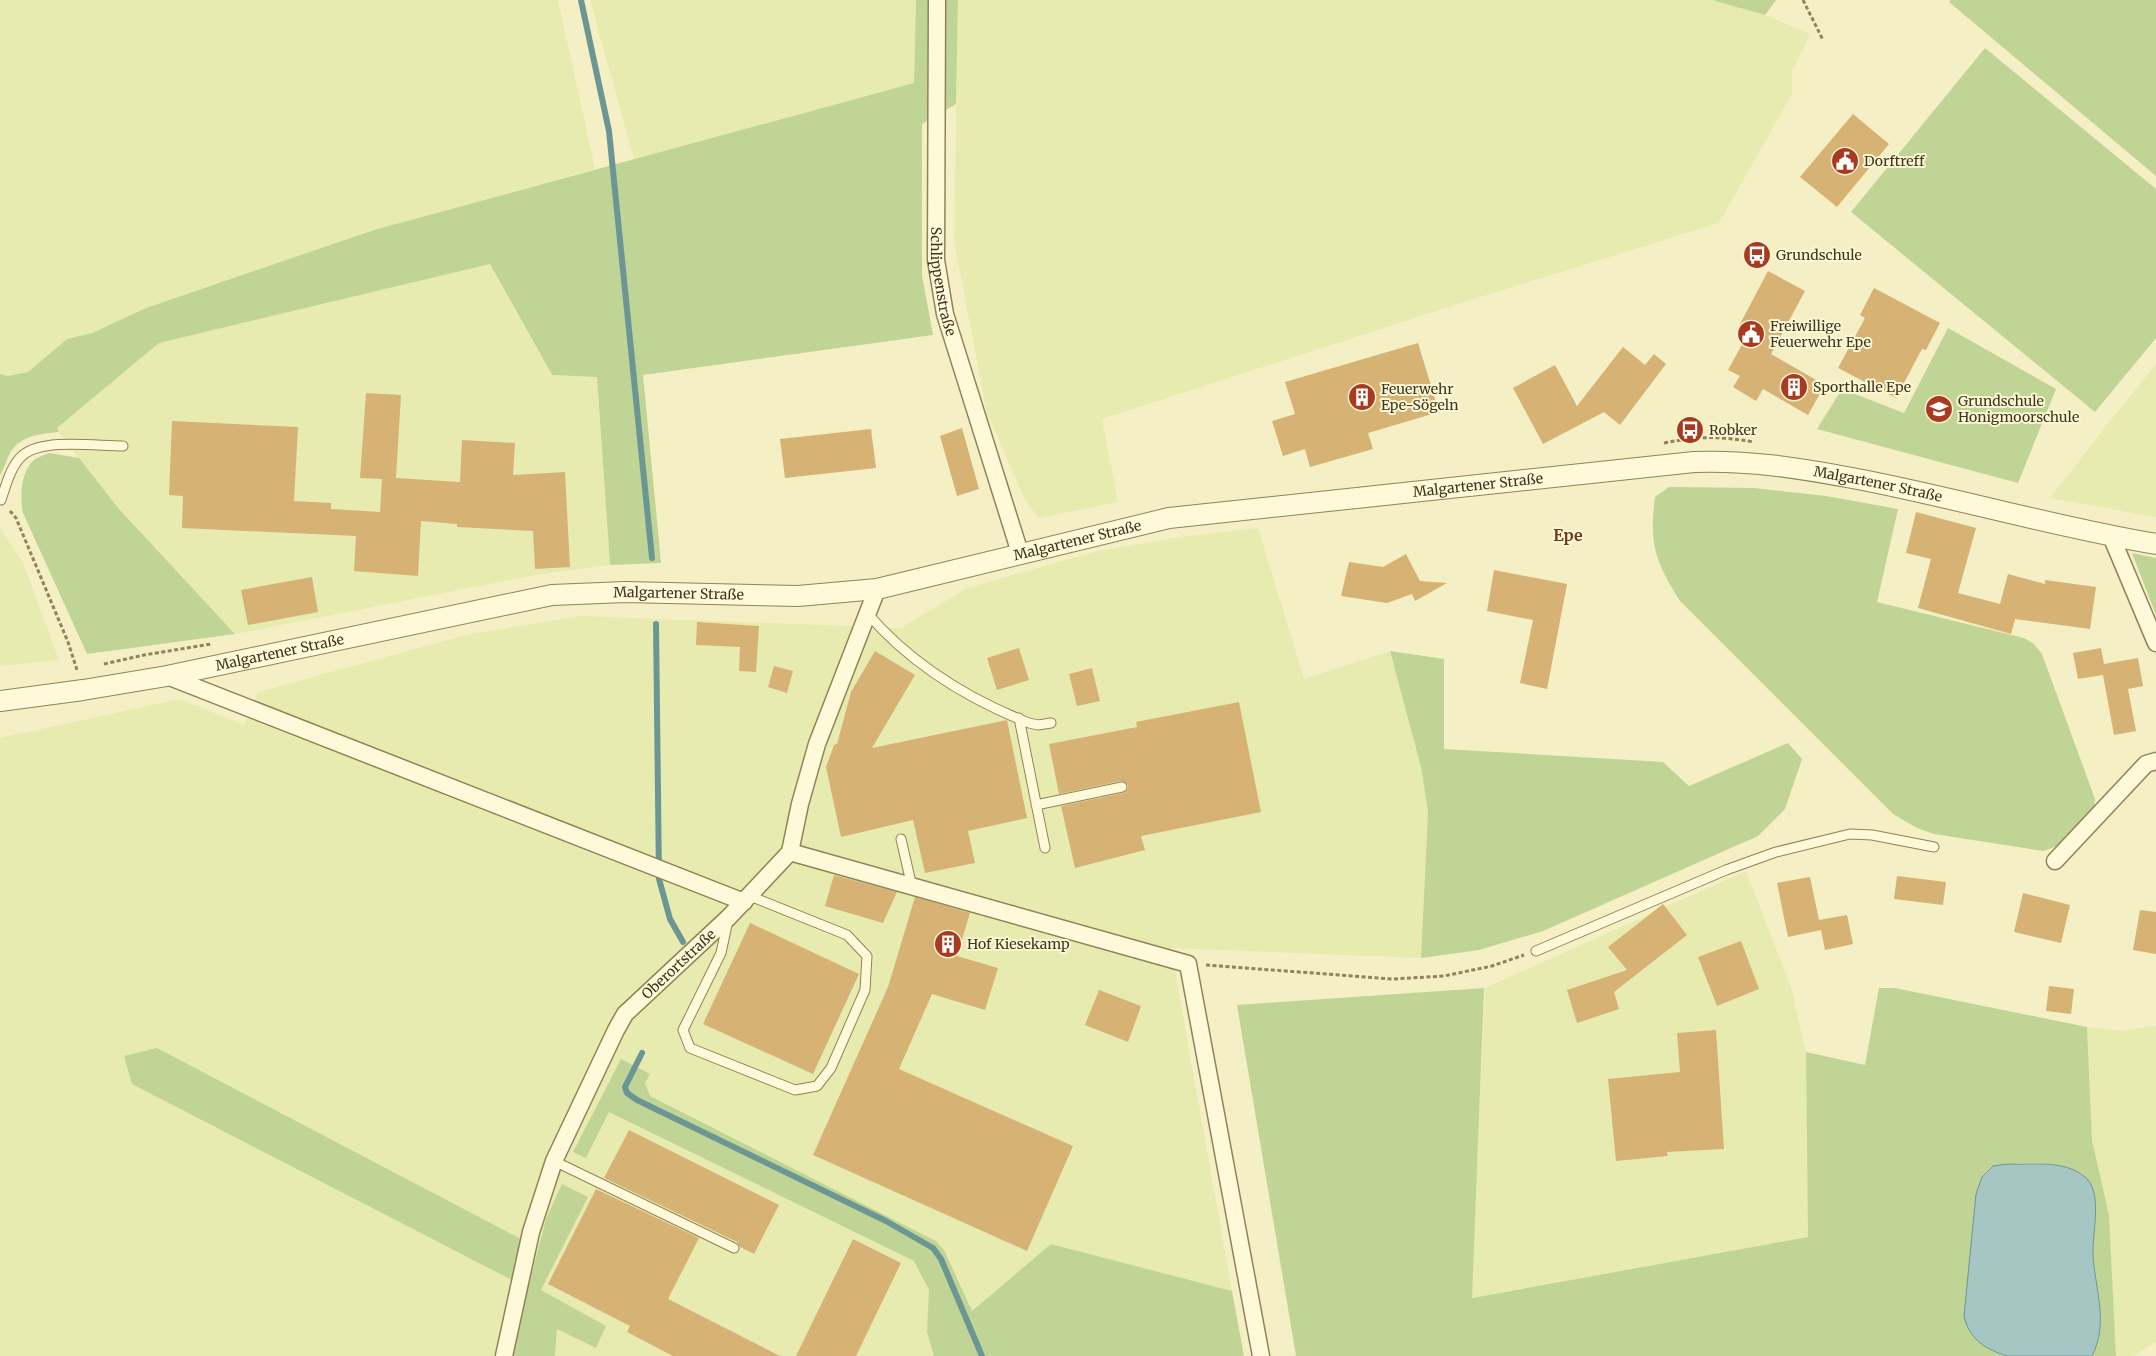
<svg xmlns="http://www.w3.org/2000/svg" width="2156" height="1356" viewBox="0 0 2156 1356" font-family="Merriweather,serif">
<rect width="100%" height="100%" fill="#f4efc4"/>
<path fill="#e8ebb0" d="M0 0H558L595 169 374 230 146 308 92 333 67 339 28 372 8 376 0 374Z
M590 0H916L914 83 634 159Z
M958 0H1712L1765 15 1810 34 1792 72V94L1719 223 1461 303 1102 419 1118 502 1039 518 1026 502 987 413 954 240Z
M490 264 551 375 597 377 610 565 541 574 235 634 119 509 56 429 159 343Z
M2156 364V517L2050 498 2103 430Z
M0 527 23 563 59 660 0 666Z
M1258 528 1304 679 1390 651 1421 767 1428 812 1421 958 1171 948 1232 1291 1051 1244 967 1356H505L499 1340 494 1356H0V738L180 699 244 725 258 692 470 634 580 616 901 628 967 588 1094 552 1173 538Z
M1746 871 1791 987 1806 1052 1808 1237 1471 1298 1485 988Z
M2156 1026V1342L2133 1356H2116L2109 1215 2092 1140 2087 1027 2122 1031Z"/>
<path fill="#c0d496" d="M916 0H958L956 104 922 124V276L933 335 643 375 661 563 610 565 597 377 552 375 490 264 159 343 57 428 59 432C40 434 21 435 10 453 6 460 5 468 0 475V374L8 376 28 372 67 339 92 333 146 308 374 230 914 83Z
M1712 0H1776L1765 15Z
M1951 0H2156V176L1949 2Z
M1985 48 2156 189V338L2095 412 1851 212Z
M1948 328 2056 389 2018 483 1817 429 1842 389 1904 413Z
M49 453 79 458 119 509 235 634 87 654 23 513C20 497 20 472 34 460 38 457 44 455 49 453Z
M1669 487 1754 488 1826 496 1898 509 1877 602 2024 638 2034 644 2042 654 2095 799 2094 807 2057 846 2044 851 1934 834 1917 828 1893 814 1680 601C1655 561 1649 544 1655 497Z
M2132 553 2156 558V615Z
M1390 651 1444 659V749L1663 762 1689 786 1788 743 1802 759 1785 809 1758 836 1543 931 1479 950 1421 958 1428 812 1421 767Z
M1484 988 1472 1298 1808 1237 1806 1052 1865 1065 1879 988H1895L2087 1027 2092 1140 2109 1215 2116 1356H2092C2108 1323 2095 1289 2093 1255 2092 1237 2102 1194 2088 1181 2065 1158 2023 1162 1993 1166L1998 1353 2008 1356H1296L1237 1005Z
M157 1048 521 1239 512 1280 132 1084 124 1056Z
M621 1059 650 1074 645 1083 650 1096 936 1241 944 1250 972 1311 1051 1244 1232 1291 1244 1356H934L927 1332 929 1290 914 1261 609 1112 586 1158 573 1152Z
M562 1184 588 1197 541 1290 606 1326 596 1348 557 1329 555 1356H512V1349L546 1219Z"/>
<path fill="#a6c6c4" stroke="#6c9694" d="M2008 1164C2034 1165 2068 1159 2088 1180 2102 1196 2092 1235 2093 1255 2095 1289 2109 1323 2092 1356H2008C1986 1350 1969 1339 1964 1316L1976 1194 1982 1177 1993 1166Z"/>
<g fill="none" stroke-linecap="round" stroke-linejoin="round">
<path stroke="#6c9694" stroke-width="6" d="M581 0 609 131 652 558
M656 624 659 879 670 919 683 942
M642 1053 625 1087 627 1093 637 1100 886 1221 933 1248 941 1259 982 1356"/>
</g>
<path fill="#d7b275" d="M1853 114 1889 144 1837 207 1800 177Z
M1768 271 1805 291 1771 354 1825 385 1808 415 1763 389 1756 401 1733 387 1740 376 1728 370 1750 330 1740 324Z
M1874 288 1940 323 1926 350 1922 349 1896 398 1838 368 1865 318 1860 315Z
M1418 343 1439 412 1368 433 1373 449 1310 467 1305 449 1283 456 1272 421 1295 414 1285 382Z
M1623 347 1645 365 1654 354 1666 364 1620 425 1604 412 1543 444 1513 388 1555 365 1577 406Z
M366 393 401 395 396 478 460 482 462 440 515 443 513 475 565 472 570 567 535 569 533 531 457 527V524L421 521 418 576 354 571 356 536 182 528 183 496 169 495 172 421 298 427 294 501 331 503V509L380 512 382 479 360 478Z
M962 428 979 489 957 496 940 436Z
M871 429 876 468 785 478 780 439Z
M1916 512 1976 528 1958 593 2000 604 2008 574 2045 584V580L2096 587 2090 629 2015 619 2011 634 1918 608 1931 559 1906 553Z
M1406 554 1420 581 1447 583 1415 601 1412 594 1387 603 1341 596 1349 562 1383 567Z
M1494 570 1567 584 1547 689 1520 683 1533 620 1487 611Z
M312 577 318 612 248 625 241 590Z
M697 622 759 626 756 672 739 671 740 647 696 645Z
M1019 648 1029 680 997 690 987 658Z
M2101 648 2104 664 2138 658 2143 686 2128 689 2136 731 2114 735 2103 675 2078 679 2073 653Z
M875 651 915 675 872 748 1007 720 1027 818 968 831 975 863 925 873 913 820 841 837 826 767 834 745 837 744 851 692Z
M774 666 793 671 787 693 768 687Z
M1092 668 1100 701 1077 706 1069 674Z
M1239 702 1261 812 1141 836 1145 850 1075 868 1061 806 1123 793 1128 789V785L1121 781 1059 794 1049 744 1137 727 1136 722Z
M834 875 897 892 883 923 825 906Z
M1897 876 1946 882 1943 905 1894 899Z
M1810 877 1819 920 1847 915 1853 944 1825 950 1821 930 1788 937 1777 883Z
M2023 893 2070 905 2061 943 2014 932Z
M915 897 970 913 957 956 998 968 985 1010 932 994 899 1069 1073 1146 1027 1251 813 1155 888 987Z
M1663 904 1687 935 1614 992 1619 1009 1577 1023 1567 990 1627 970 1608 947Z
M2140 910 2156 912V954L2133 950Z
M750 923 859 974 813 1074 703 1024Z
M1741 941 1759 989 1717 1006 1698 957Z
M2049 986 2074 989 2071 1014 2046 1011Z
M1099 990 1141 1006 1128 1042 1085 1025Z
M1716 1030 1724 1149 1667 1152 1668 1156 1616 1161 1608 1079 1680 1072 1677 1033Z
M629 1130 779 1205 754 1254 740 1247 737 1242 604 1178Z
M596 1189 699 1238 668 1299 780 1356H673L627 1332 630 1326 548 1284Z
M853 1239 901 1263 856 1356H796Z"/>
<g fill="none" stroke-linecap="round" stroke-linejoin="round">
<g stroke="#928257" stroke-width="11">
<path id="service" d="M1 500C6 485 11 465 23 455 44 438 96 446 123 446
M867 613C910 663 968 699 1029 723L1038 725 1051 723
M1019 718 1045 848
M1036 805 1122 787
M901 839 912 887
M728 920 721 953 683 1030 690 1048 795 1090 817 1086 831 1068 865 990 867 956 847 935 750 896
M1536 951 1726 870 1776 852 1850 834 1872 835 1934 847
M554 1161 734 1248"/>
</g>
<g stroke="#928257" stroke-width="19">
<g id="minor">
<path id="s1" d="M937 0 936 260 945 314 1020 553"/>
<path d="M2111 536 2156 643"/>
<path d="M167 676 744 902"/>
<path d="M790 852 1188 964 1261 1356"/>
<path d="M2055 861 2146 764 2156 761"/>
<path id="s2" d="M504 1356 531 1232 554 1161 616 1030 625 1014 729 917 790 852 800 804 817 744 877 589"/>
</g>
</g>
<g stroke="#928257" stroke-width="22">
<g id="tertiary">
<path id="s3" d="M0 701 83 690 167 676 552 595 625 592 798 596 877 589 1169 518 1694 462C1748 460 1799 468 1852 478 1954 497 2054 527 2156 544"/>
</g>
</g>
<path stroke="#928257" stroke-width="3" stroke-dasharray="4 2.5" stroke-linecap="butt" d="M1803 0 1823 40
M1664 443C1699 436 1719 436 1754 442
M10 511 16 518 68 642 77 670
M104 664 144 655 211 644
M1206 965 1392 979 1444 976 1492 966 1524 955"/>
<use href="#service" stroke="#fdf9d9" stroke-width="9"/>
<use href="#minor" stroke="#fdf9d9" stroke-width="16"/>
<use href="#tertiary" stroke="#fdf9d9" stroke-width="20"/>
</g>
<defs>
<g id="civic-disc" transform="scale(1.4375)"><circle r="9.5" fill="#a93a1f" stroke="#faf7d5"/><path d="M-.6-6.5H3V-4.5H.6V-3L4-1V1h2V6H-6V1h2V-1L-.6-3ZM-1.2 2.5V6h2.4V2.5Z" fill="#fff"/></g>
<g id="bus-disc" transform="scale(1.4375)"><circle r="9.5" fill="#a93a1f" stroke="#faf7d5"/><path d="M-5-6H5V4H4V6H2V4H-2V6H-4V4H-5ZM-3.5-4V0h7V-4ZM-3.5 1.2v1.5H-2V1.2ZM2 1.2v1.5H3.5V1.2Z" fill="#fff"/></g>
<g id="building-disc" transform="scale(1.4375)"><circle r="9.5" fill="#a93a1f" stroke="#faf7d5"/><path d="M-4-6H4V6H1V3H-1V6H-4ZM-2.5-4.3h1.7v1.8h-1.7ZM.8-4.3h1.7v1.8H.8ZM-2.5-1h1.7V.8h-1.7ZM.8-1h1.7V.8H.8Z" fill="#fff"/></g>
<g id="school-disc" transform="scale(1.4375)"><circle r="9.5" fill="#a93a1f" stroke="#faf7d5"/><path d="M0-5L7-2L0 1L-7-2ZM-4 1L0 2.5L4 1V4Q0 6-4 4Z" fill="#fff"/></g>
</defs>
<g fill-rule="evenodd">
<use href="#civic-disc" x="1845" y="161"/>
<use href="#bus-disc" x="1757" y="255"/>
<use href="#civic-disc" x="1751" y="334"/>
<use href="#building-disc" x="1794" y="387"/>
<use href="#building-disc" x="1362" y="397"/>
<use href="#school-disc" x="1939" y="409"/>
<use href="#bus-disc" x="1690" y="430"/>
<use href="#building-disc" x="948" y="944"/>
</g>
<g text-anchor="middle" stroke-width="4" stroke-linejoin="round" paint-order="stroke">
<g font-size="14" fill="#40351d" stroke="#faf7d5" text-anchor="start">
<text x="1864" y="166">Dorftreff</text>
<text x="1776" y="260">Grundschule</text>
<text x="1770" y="331">Freiwillige<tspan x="1770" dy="16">Feuerwehr Epe</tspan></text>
<text x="1813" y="392">Sporthalle Epe</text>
<text x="1381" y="394">Feuerwehr<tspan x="1381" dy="16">Epe-Sögeln</tspan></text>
<text x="1958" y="406">Grundschule<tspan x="1958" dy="16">Honigmoorschule</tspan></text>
<text x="1709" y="435">Robker</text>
<text x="967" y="949">Hof Kiesekamp</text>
</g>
<g font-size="14" fill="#40351d" stroke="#faf7d5">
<text dy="5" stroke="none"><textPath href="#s1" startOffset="282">Schlippenstraße</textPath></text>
<text dy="5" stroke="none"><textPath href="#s3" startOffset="1902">Malgartener Straße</textPath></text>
<text dy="5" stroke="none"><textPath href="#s3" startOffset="1499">Malgartener Straße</textPath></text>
<text dy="5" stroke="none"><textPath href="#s3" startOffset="1094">Malgartener Straße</textPath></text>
<text dy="5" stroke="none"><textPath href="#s3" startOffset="689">Malgartener Straße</textPath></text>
<text dy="5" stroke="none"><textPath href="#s3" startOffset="284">Malgartener Straße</textPath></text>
<text dy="5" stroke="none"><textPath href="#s2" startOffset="438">Oberortstraße</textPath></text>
</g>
<g font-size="16" font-weight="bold" fill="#723c17" stroke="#faf7d5">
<text x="1568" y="541">Epe</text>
</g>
</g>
</svg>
